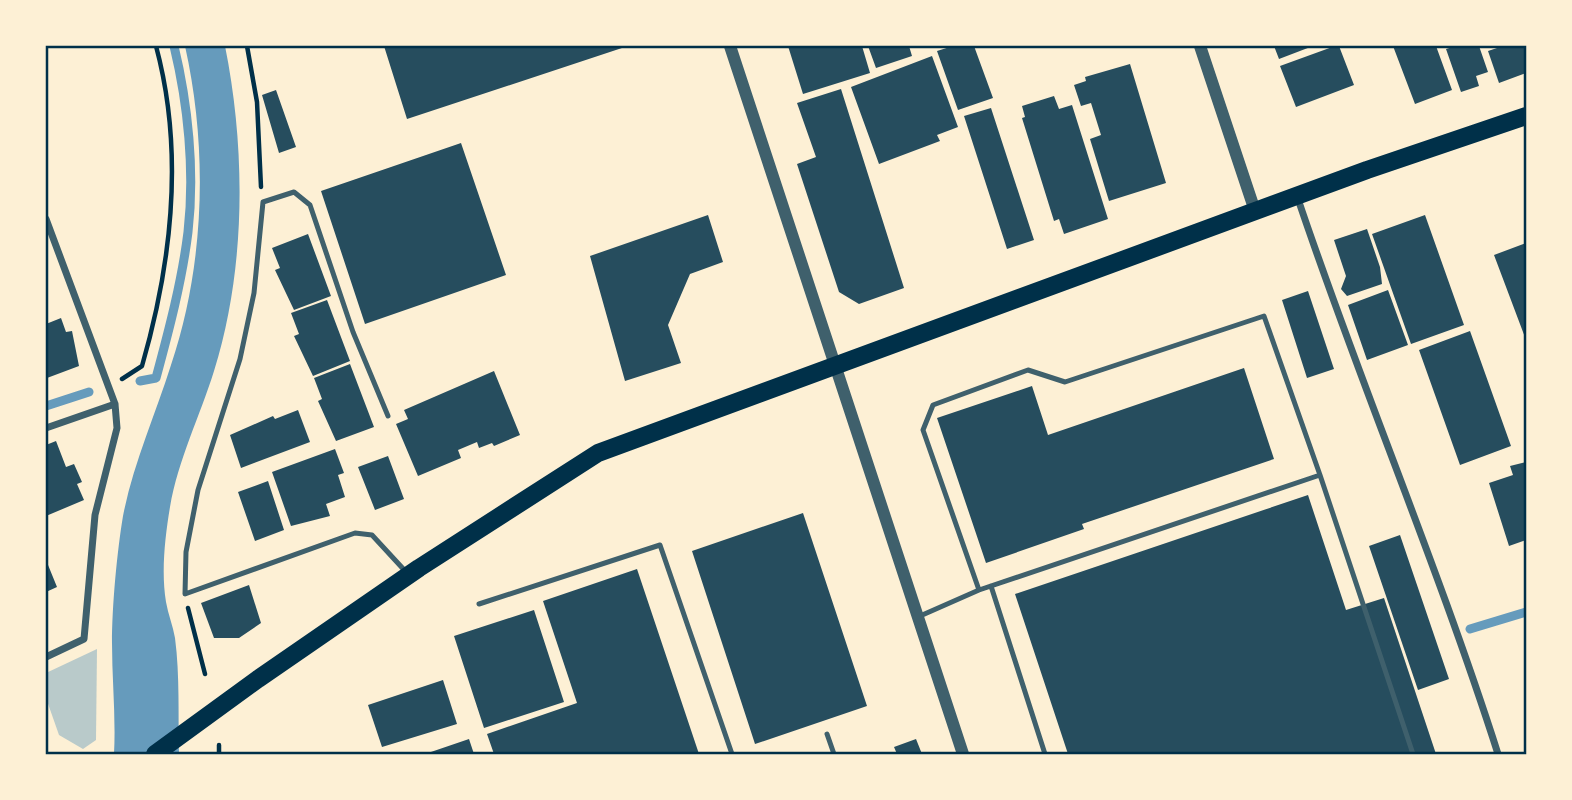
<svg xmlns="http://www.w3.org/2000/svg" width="1572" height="800" viewBox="0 0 1572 800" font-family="'Roboto Condensed',sans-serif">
<rect width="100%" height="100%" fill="#fdf0d5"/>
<path fill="#b9caca" d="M97 649 96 740 83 749 59 735 46 698V673Z"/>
<path fill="#669bbc" d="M185 46H225C246 150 246 269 214 371 200 416 178 460 170 507 165 537 161 572 166 602 168 614 173 626 175 638 180 676 178 716 179 754H114C116 717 112 681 112 643 112 607 117 552 123 516 133 464 155 416 171 365 205 264 208 149 185 46Z"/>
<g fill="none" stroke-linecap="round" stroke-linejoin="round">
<path stroke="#669bbc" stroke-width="9" d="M140 381 156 378C169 330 182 281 188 232 195 171 188 104 174 46
M46 406 89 392
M1470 629 1526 612"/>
</g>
<path fill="#264d5e" d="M384 46H628L407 119Z
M788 46H862L870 73 803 94Z
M868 46H909L912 56 876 68Z
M953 46H974L993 98 958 110 937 51Z
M1274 46H1313L1279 59Z
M1335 46H1339L1354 85 1296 107 1280 66Z
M1393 46H1436L1452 90 1415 104Z
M1456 46H1479L1488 72 1476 76 1479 86 1461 92 1446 49Z
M1503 46H1526V73L1499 83 1488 51Z
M932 56 958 127 937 135 940 141 879 164 851 87Z
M1130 64 1166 183 1109 201 1090 139 1101 135 1091 103 1081 106 1074 85 1086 81 1085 77Z
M841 89 904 288 859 304 839 292 797 164 816 157 797 103Z
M276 90 296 147 279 153 262 95Z
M1054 96 1059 109 1072 105 1108 219 1064 234 1059 219 1054 221 1022 118 1025 117 1022 106Z
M991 108 1034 240 1007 249 964 116Z
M461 143 506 275 365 324 321 191Z
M708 215 723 262 690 274 668 325 681 363 625 381 590 256Z
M1425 215 1464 325 1411 344 1372 234Z
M1367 229 1380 267 1382 284 1347 296 1341 289 1346 276 1334 240Z
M308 234 331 296 294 310 275 270 280 268 272 248Z
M1526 243V340L1494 255Z
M1388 290 1408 345 1367 360 1348 305Z
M1308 291 1334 369 1307 378 1282 300Z
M327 300 350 361 313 376 294 336 299 334 291 313Z
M61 318 66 332 72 331 79 366 47 378 46 324Z
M1470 331 1511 446 1460 465 1419 350Z
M350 364 374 427 336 441 318 401 322 399 314 378Z
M1244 368 1274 459 1082 524 1084 529 986 563 937 418 1032 386 1048 435Z
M494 371 520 435 494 446 492 443 479 448 477 442 458 450 461 458 418 476 396 424 408 419 404 410Z
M298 410 310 442 241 468 230 435 273 416 275 419Z
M56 441 66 467 74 464 82 482 77 484 84 500 46 516V445Z
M335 449 344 473 338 475 345 497 326 504 330 516 291 526 272 472Z
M388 456 404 499 375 510 358 467Z
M1526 462V540L1509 546 1489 483 1513 475 1510 466Z
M268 481 284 530 255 541 238 492Z
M1308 495 1346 610 1384 598 1436 754H1068L1015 594Z
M803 513 867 706 755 744 692 551Z
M1400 535 1449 679 1418 690 1369 546Z
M46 560 57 587 46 592Z
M637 569 699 754H494L487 734 577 703 543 601Z
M249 585 261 623 239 638H214L201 603Z
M534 610 564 702 484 728 454 636Z
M443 680 457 724 382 747 368 705Z
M469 739 474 754H425Z
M916 739 922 754H897L894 747Z"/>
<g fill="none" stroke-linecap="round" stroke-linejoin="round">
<path stroke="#003049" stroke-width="4.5" d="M247 46 257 102 261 187
M122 379 142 366C172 262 184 150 156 46
M188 608 205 674
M219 745V754"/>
<path stroke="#3f606c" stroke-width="5" d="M388 416 353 332 310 205 294 192 263 202 254 293 240 359 198 490 186 552 185 594 355 533 372 535 407 573
M1320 475 1413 754
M991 586 1045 754
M479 604 660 545 732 754
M920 616 979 590 1320 475 1264 316 1065 382 1028 370 933 405 923 430 979 590
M827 734 834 754"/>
<path stroke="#3f606c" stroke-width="7" d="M1297 196C1360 384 1438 566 1498 754
M46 219 115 404 46 428
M46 657 84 639 95 515 117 428 115 404"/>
<path stroke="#3f606c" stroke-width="12" d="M730 46 963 754
M1200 46 1255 211"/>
<path stroke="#003049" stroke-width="18" d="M155 754 258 679 419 568 598 453 1367 170 1526 116"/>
</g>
<rect width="1572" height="800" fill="none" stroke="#fdf0d5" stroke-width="94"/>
<rect x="47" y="47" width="1478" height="706" fill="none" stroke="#003049" stroke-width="2.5"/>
</svg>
